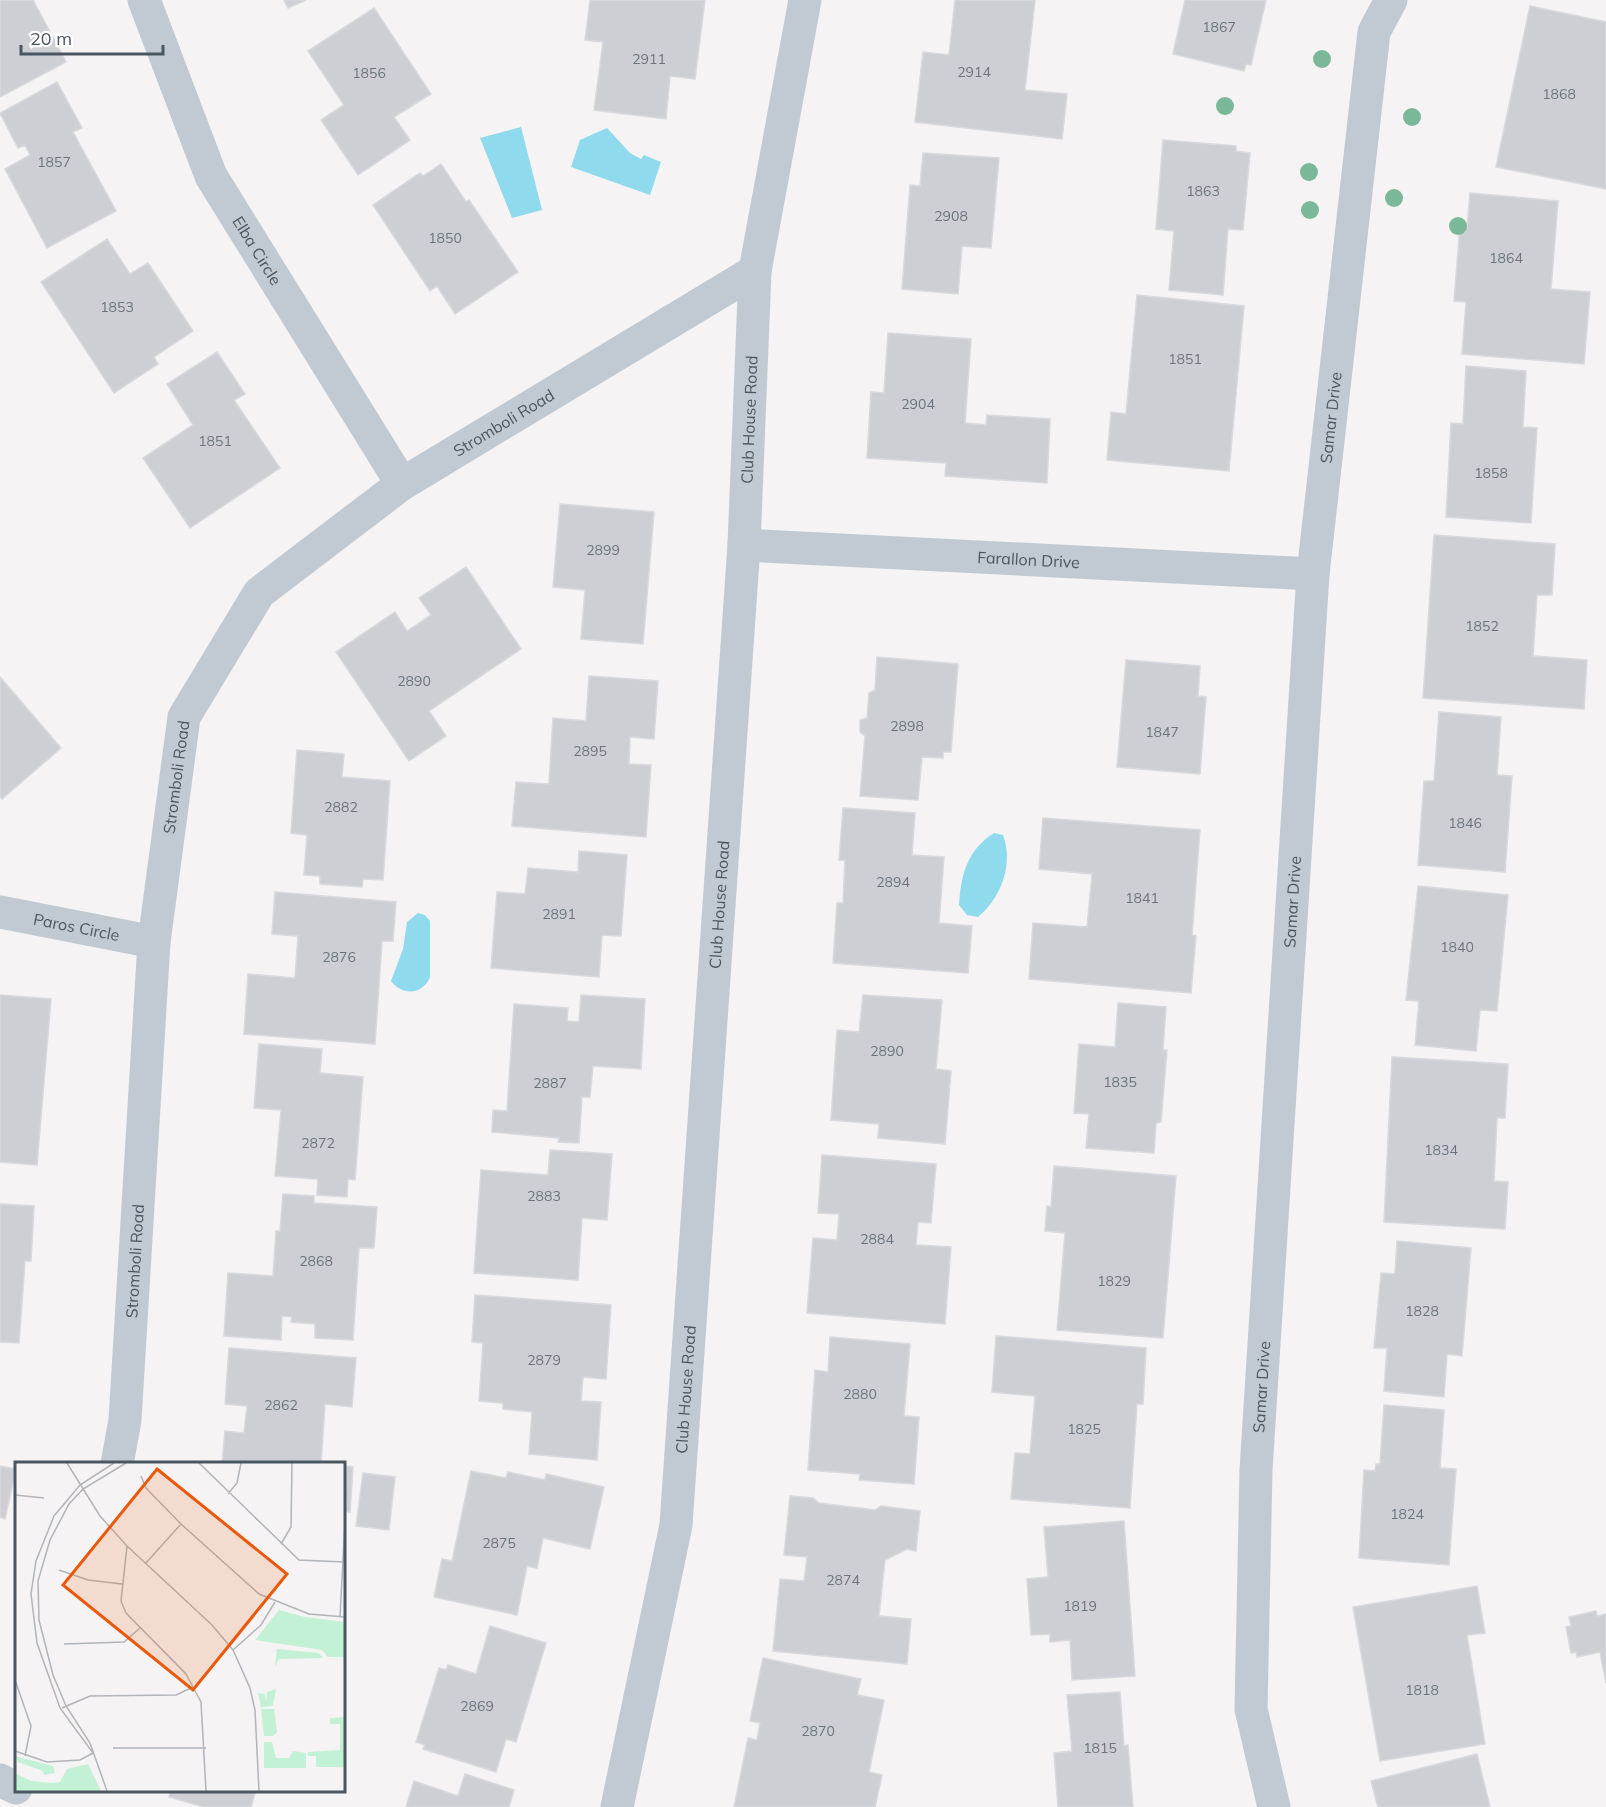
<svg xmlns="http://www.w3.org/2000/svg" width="1606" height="1807" viewBox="0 0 1606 1807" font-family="Mulish,sans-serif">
<rect width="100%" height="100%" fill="#f5f3f3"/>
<path fill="#90daee" d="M521 127 542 210 512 218 480 138Z
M607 128 630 153 641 159 644 155 661 162 650 195 571 167 580 140Z
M994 833 1003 835C1014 864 1001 898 978 917L967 915 959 905C961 875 967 850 994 833Z
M418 913 425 915 430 921V977C423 995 402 996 391 981L403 949 407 922Z"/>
<path fill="#cdcfd5" stroke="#d7d9de" stroke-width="1.5" d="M0 0H33L66 62 0 97Z
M284 0H306L288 8Z
M590 0H705L695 79 670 76 666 119 594 110 603 42 585 40Z
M955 0H1035L1025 90 1067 94 1062 139 915 122 923 52 949 55Z
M1185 0H1266L1251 65 1246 64 1244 71 1173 54Z
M1530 6 1606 22V189L1496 167Z
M374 8 431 94 394 117 410 140 358 175 321 120 344 105 308 51Z
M57 82 82 128 73 132 116 211 47 248 5 169 30 155 25 145 18 148 0 113Z
M1163 140 1236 146V151L1250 153 1243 230 1228 229 1223 295 1169 290 1174 231 1156 229Z
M923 153 999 158 991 248 962 246 958 294 902 289 910 185 920 186Z
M441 164 466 202 469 200 518 272 455 314 437 286 430 291 373 205 420 173 423 176Z
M1470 193 1558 201 1551 289 1590 292 1584 364 1462 354 1466 302 1454 301 1460 227 1467 228Z
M107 239 130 274 148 263 193 331 154 357 158 364 114 393 41 282Z
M1137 295 1244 306 1229 471 1107 460 1111 412 1126 414Z
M888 333 971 339 965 423 986 425 987 415 1050 419 1047 483 945 476 946 463 867 458 871 392 884 393Z
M217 352 245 394 234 400 280 468 190 528 143 458 193 425 167 384Z
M1466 366 1526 371 1523 427 1537 428 1531 523 1446 517 1451 423 1463 424Z
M560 504 654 512 643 644 581 639 585 590 553 587Z
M1434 535 1555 544 1552 595H1537L1533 656 1587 660 1584 709 1423 698Z
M466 567 521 649 429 711 446 736 409 761 336 652 395 612 407 631 431 615 419 598Z
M877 657 958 664 951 752H943V758L922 757 918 800 860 796 865 736 860 732V720L867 718 869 693 875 690Z
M1126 660 1200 666 1198 696 1206 697 1200 774 1117 767Z
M589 676 658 681 654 739 630 737 629 764 651 765 646 837 512 826 516 782 549 784 553 718 586 721Z
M0 677 61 748 2 799 0 797Z
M1439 712 1501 717 1497 775 1512 776 1505 872 1418 865 1424 781H1434Z
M297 750 344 754 342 777 390 781 383 880 363 879 362 887 320 884V876L304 875 307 835 291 833Z
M843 808 915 813 912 855 944 857 939 923 972 926 968 973 833 963 837 903H843L845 860H839Z
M1043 818 1200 830 1192 935 1196 936 1191 993 1029 979 1033 923 1087 927 1092 874 1039 869Z
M579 851 627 855 621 936 602 935 599 977 491 968 497 892 525 894 528 868 578 872Z
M1418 886 1508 895 1497 1011 1480 1010 1476 1051 1415 1045 1419 1001 1406 1000Z
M275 892 396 902 393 941H382L375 1044 244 1034 248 974 295 978 298 936 272 934Z
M0 995 51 999 37 1165 0 1162Z
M581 995 645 999 641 1069 593 1066 590 1097H582L579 1143 558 1142 559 1138 492 1132 493 1110 507 1111 514 1004 568 1008 567 1021 579 1022Z
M863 995 942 1000 936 1069 951 1071 945 1144 878 1138 879 1124 831 1120 837 1030 859 1032Z
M1118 1003 1166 1007 1163 1050H1167L1161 1122 1156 1123 1154 1153 1086 1148 1089 1114 1074 1113 1079 1044 1115 1047Z
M259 1044 322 1049 320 1073 363 1077 355 1180 348 1179 347 1197 317 1195 318 1179 275 1176 281 1110 254 1108Z
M1392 1057 1508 1064 1505 1118H1497L1494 1181 1508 1182 1505 1229 1384 1222Z
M550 1150 612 1154 607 1220 582 1218 578 1280 474 1273 481 1170 548 1175Z
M822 1155 936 1164 931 1223 918 1222 916 1245 951 1247 945 1324 807 1313 813 1238 837 1240 839 1214 818 1213Z
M1054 1166 1176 1176 1163 1338 1057 1330 1065 1233 1045 1231 1047 1206 1051 1207Z
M283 1194 314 1196V1203L377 1207 374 1248H359L353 1340 315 1338V1324L291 1322 292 1317 282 1316 281 1340 224 1336 228 1273 273 1276 276 1231H280Z
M0 1204 34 1206 31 1261H25L19 1343 0 1342Z
M1397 1241 1471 1248 1462 1356 1447 1354 1444 1397 1384 1391 1387 1348H1374L1381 1273 1395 1274Z
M475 1295 611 1305 606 1379 583 1377 581 1401 601 1402 597 1460 529 1454 532 1412 503 1409V1403L479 1401 483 1343 472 1342Z
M996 1336 1146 1348 1143 1404H1137L1130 1508 1011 1499 1015 1453 1030 1454 1035 1396 992 1392Z
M830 1337 910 1344 904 1416 919 1417 914 1484 859 1480 860 1474 808 1470 815 1370 828 1372Z
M229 1348 356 1358 352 1407 325 1404 321 1464H222L225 1431 244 1433 247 1406 225 1404Z
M1384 1405 1444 1410 1440 1468 1456 1469 1449 1565 1359 1558 1364 1470 1375 1471 1376 1464H1380Z
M0 1466 16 1469 5 1519 0 1517Z
M344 1466 353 1467 350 1512 344 1511Z
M471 1471 506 1478 508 1472 545 1480 546 1474 604 1487 590 1549 543 1538 537 1568 527 1566 517 1615 434 1597 442 1559 452 1561Z
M363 1473 395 1477 389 1530 356 1526Z
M790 1496 813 1498 819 1503 875 1510 881 1506 920 1511 916 1551 907 1549 885 1560 879 1616 911 1619 907 1664 773 1651 780 1579 804 1581 807 1557 784 1555Z
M1124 1521 1135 1676 1072 1680 1070 1640 1050 1642V1634L1031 1635 1027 1579 1048 1577 1044 1527Z
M1477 1586 1485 1633 1467 1635 1485 1744 1380 1761 1353 1607Z
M1596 1611 1597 1616 1606 1614V1683L1600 1652 1577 1657 1576 1652 1571 1653 1566 1627 1571 1626 1569 1617Z
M490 1626 546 1643 516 1742 506 1739 496 1772 423 1749 425 1745 416 1742 439 1668 446 1670 448 1665 476 1674Z
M763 1658 861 1679 857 1695 884 1700 869 1772 882 1775 875 1807H734L748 1738 757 1740 760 1723 750 1721Z
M1120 1692 1124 1746 1128 1745 1133 1807H1058L1054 1753 1072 1751 1067 1695Z
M1477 1754 1490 1807H1378L1371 1781Z
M465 1774 514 1790 509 1807H406L414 1781 458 1796Z
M171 1790H256L251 1807H204L169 1797Z"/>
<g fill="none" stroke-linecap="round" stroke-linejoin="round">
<g stroke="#c1cad2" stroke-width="33">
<path id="s1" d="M144 0 211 176 402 484"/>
<path id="s2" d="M744 545 1313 574"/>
<path id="s3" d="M0 912 154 942"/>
<path id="s4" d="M117 1464 125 1420 154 942 184 717 259 593 402 484 755 271"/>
<path d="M0 1780 16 1788"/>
<path id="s5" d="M617 1807 676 1525 744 545 755 271 805 0"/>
<path id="s6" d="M1274 1807 1251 1709 1256 1470 1313 574 1374 32 1391 0"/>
</g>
</g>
<g fill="#7bb799">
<circle cx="1322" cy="59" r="9"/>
<circle cx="1225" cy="106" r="9"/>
<circle cx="1412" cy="117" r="9"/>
<circle cx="1309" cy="172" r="9"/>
<circle cx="1394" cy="198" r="9"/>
<circle cx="1310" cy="210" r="9"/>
<circle cx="1458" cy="226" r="9"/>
</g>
<g text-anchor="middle" stroke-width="5" stroke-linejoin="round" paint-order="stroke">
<g font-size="14" fill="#6b747e">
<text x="1219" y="32">1867</text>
<text x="649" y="64">2911</text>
<text x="974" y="77">2914</text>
<text x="369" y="78">1856</text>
<text x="1559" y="99">1868</text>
<text x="54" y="167">1857</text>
<text x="1203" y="196">1863</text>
<text x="951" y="221">2908</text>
<text x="445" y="243">1850</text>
<text x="1506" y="263">1864</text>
<text x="117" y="312">1853</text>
<text x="1185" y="364">1851</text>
<text x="918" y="409">2904</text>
<text x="215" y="446">1851</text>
<text x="1491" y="478">1858</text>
<text x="603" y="555">2899</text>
<text x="1482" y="631">1852</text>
<text x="414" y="686">2890</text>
<text x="907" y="731">2898</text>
<text x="1162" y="737">1847</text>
<text x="590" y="756">2895</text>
<text x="341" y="812">2882</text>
<text x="1465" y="828">1846</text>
<text x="893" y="887">2894</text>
<text x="1142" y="903">1841</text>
<text x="559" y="919">2891</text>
<text x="1457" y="952">1840</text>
<text x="339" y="962">2876</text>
<text x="887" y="1056">2890</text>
<text x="1120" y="1087">1835</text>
<text x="550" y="1088">2887</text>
<text x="318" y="1148">2872</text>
<text x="1441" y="1155">1834</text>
<text x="544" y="1201">2883</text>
<text x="877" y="1244">2884</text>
<text x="316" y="1266">2868</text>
<text x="1114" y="1286">1829</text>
<text x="1422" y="1316">1828</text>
<text x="544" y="1365">2879</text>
<text x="860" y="1399">2880</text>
<text x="281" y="1410">2862</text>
<text x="1084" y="1434">1825</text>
<text x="1407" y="1519">1824</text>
<text x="499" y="1548">2875</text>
<text x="843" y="1585">2874</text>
<text x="1080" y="1611">1819</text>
<text x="1422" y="1695">1818</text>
<text x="477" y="1711">2869</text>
<text x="818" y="1736">2870</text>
<text x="1100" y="1753">1815</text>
</g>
<g font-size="16" fill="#4a5661" stroke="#fff">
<text dy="6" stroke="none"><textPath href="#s1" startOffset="276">Elba Circle</textPath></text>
<text dy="6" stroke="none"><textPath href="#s6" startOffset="1395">Samar Drive</textPath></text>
<text dy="6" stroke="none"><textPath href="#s5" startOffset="1396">Club House Road</textPath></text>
<text dy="6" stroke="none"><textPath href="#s4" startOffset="1194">Stromboli Road</textPath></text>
<text dy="6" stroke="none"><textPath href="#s2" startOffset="285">Farallon Drive</textPath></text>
<text dy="6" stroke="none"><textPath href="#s4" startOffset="690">Stromboli Road</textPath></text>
<text dy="6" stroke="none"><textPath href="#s6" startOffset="909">Samar Drive</textPath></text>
<text dy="6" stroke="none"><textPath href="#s5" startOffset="910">Club House Road</textPath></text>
<text dy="6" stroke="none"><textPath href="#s3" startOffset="78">Paros Circle</textPath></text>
<text dy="6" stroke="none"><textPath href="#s4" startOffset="204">Stromboli Road</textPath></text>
<text dy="6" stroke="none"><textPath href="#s6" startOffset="423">Samar Drive</textPath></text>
<text dy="6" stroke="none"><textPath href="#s5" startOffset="424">Club House Road</textPath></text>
</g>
</g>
<g transform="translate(15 1462)">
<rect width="330" height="330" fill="#f5f3f3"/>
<path d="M264 148 290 155 330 160V195H313L307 188 240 178ZM262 187 304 191 308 196 264 197 260 205ZM261 227 258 244 246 245 243 231 250 232 251 241 252 230ZM246 247H259L262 270 258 274H249ZM330 255V305H301V294H293V290L325 288V262H315V256ZM249 280H257L261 296H274L278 289 291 291V306H249ZM0 294 38 304 40 311 29 313 28 309 3 300ZM73 302 86 329H0V311L16 319 37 321 45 320 52 307Z" fill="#c3f1d5"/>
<path fill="none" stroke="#b1b4b9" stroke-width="1.5" d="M52 1 85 54 112 84 197 163 218 188 235 226 240 248 244 329M184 1 284 98 329 100M126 14 131 26 166 62 244 132 294 152 330 155M213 32 222 21 226 1M0 33 29 36M266 82 276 65 277 1M112 84 106 139 111 151 171 212 186 240 191 329M131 101 166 62M44 108 73 118 107 122M325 155 330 60M49 182 109 180 125 166M218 188 246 163 260 140M0 218 16 264 10 294M47 246 75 234 161 233 178 225M98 286H191M0 289 32 300 65 298 78 291M78 291 45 246 22 181 16 132 21 99 39 54 65 23 99 1M92 329 75 281 51 244 38 213 24 158 23 119 35 78 54 42 68 27 111 1"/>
<path fill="#e8590c" fill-opacity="0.15" stroke="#e8590c" stroke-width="3" d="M142 7 272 112 178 228 48 123Z"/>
<rect width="330" height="330" fill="none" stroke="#4a5661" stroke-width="3"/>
</g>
<path d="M21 45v9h142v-9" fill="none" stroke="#4a5661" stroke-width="3"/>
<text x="30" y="45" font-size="18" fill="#4a5661" stroke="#ffffff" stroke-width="4.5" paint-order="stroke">20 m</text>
</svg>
